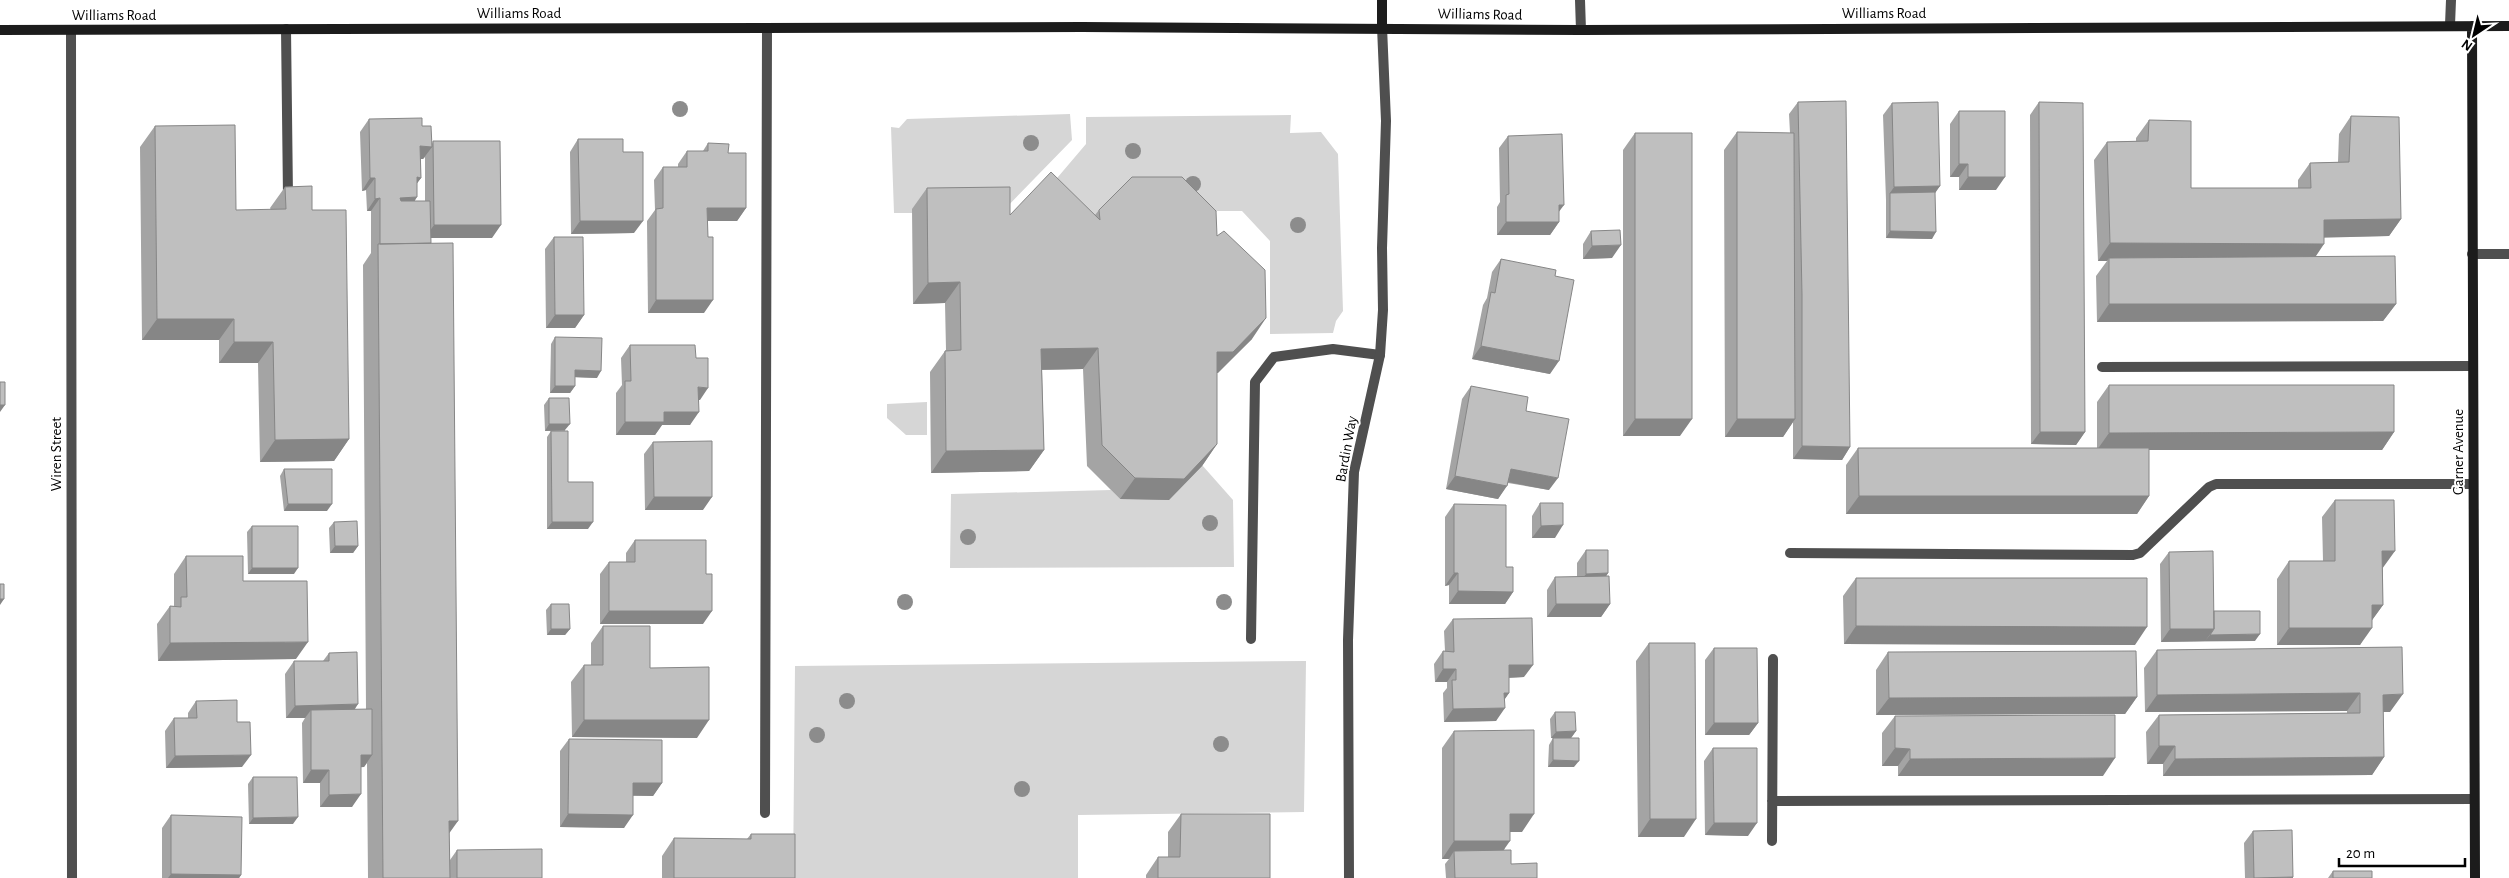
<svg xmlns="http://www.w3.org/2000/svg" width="2509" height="878" viewBox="0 0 2509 878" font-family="'Alegreya Sans',sans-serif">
<rect width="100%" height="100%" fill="#fff"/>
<path fill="#d6d6d6" d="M1070 114 1072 140 1001 213H894L891 127 899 128 907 119Z
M1291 115 1290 133 1321 132 1338 154 1343 311 1336 321 1333 333 1270 334V241L1242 211H1217L1199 230 1092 224 1052 184 1086 144V117Z
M927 402V435H906L887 418V404Z
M1202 465 1233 500 1234 567 950 568 951 494 1111 490 1120 499 1169 500Z
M1306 661 1304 812 1078 815V878H793L795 666Z"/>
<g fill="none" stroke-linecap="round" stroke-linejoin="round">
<path stroke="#4f4f4f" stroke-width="10" d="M1580 0 1581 30
M2450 25 2451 0
M286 29 288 197
M2472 254H2509
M2102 367 2473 366
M1790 553 2133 555 2140 553 2209 487 2216 484H2473
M1251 639 1255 382 1274 357 1333 349 1380 355
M1772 801 2474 799
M1772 841 1773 659"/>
<path stroke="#4f4f4f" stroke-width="10" d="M71 31 72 878
M765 813 767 28
M1349 878 1348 640 1354 472 1380 355 1383 310 1382 248 1386 121 1382 27"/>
<path stroke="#1c1c1c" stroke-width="10" d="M1382 0V27
M2472 26 2475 878
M0 30 1082 27 1581 30 2509 26"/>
</g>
<g fill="#8c8c8c">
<circle cx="680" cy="109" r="8"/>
<circle cx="1031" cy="143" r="8"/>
<circle cx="1133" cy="151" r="8"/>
<circle cx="1193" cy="184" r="8"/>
<circle cx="1298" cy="225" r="8"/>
<circle cx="1210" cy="523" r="8"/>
<circle cx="968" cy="537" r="8"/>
<circle cx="905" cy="602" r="8"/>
<circle cx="1224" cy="602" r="8"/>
<circle cx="847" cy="701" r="8"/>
<circle cx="817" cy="735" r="8"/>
<circle cx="1221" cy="744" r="8"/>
<circle cx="1022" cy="789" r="8"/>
</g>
<path fill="#a4a4a4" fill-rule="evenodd" d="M1798 102 1850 447 1842 460 1793 459V422L1783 437H1725L1724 150 1737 132 1790 133 1789 114Z
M2039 102 2085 432 2076 445 2031 444 2030 115Z
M1892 103 1940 186 1935 192 1932 239 1886 238V200L1883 115Z
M1959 111 1996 190H1959V177H1950V124Z
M2351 116 2401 219 2389 236 2324 237 2315 257 2396 304 2383 321 2097 322 2096 276 2107 261H2098L2094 160 2107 142 2136 141V138L2149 120 2191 188H2298V180L2310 163 2338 162 2339 134Z
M369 119 422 126 432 144 433 141 492 238H430L450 860 457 850 542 878H368L367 763 364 767H361L352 807H320V783H303L302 723 305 718H286L285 674 294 661H323L329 653 354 710H366L363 265 371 253V211H367L366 190 362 191 360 132ZM425 157V201H415L417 183 421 178V159H423Z
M155 126 236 210H271L270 208 285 187 312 210 349 439 334 461 260 462 258 363H219V340H142L140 147Z
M1635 133 1680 436H1623V150Z
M1508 136 1559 211V222L1550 235H1497V207L1500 202 1499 148Z
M578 139 623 152 634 233 571 234 570 152Z
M708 143 728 153 746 208 737 221H708L704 313H648L647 221 655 210 654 180 663 167H678V164L687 151H703Z
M927 188 1010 215H1095L1099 210 1217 236 1252 339 1217 373V444L1202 466 1169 500 1120 499 1087 466 1083 369 1042 370 1044 450 1029 471 931 473 930 372 945 351 946 350 945 303 913 304 912 209Z
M1591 231 1612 258 1583 259V244Z
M554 237 584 315 575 328H546L545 249Z
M1501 259 1555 276 1550 374 1472 359 1483 305 1487 298 1492 272Z
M555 337 597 378 575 377V386L570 393H550L551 344Z
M630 345 696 358 700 400H699L690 425H662L655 435H616V393L622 385 621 358Z
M2109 385 2394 432 2382 450H2149V496L2137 514H1846V465L1858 448H2097V402Z
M1471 386 1526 411 1549 490 1508 483 1498 499 1446 489 1462 399Z
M549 398 565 430 568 482 588 529H547V437L551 431H545L544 405Z
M653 442 703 510H645L644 454Z
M284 469 327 511H284L280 476Z
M2335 500 2383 569V605L2372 620 2360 645H2277V579L2289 561H2323L2322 517Z
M1540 503 1555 538H1532V516Z
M1454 504 1506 567 1513 592 1505 604H1449V585L1445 586V517Z
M334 522 358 546 353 553H330L329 528Z
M252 526 294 574H248L247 532Z
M635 540 703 624H600V574L609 562H626V553Z
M1586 550 1608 573 1606 576 1610 604 1601 617H1547V590L1555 577H1577V563Z
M2169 552 2214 611 2255 641 2161 642 2160 564Z
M186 556 243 581 296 659 158 661 157 624 170 606H174V574Z
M1856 578 2135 645 1844 644 1843 596Z
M551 604 570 629 565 635H547L546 610Z
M1453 619 1524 677 1509 678V693L1504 700 1496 721 1444 722 1443 693 1447 688V682H1435L1434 664 1443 651H1445L1444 631Z
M603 626 650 668 697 738 572 737 571 682 584 665H591V643Z
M1649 643 1684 837H1638L1636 661Z
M2402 647 2390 712H2383L2384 757 2372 775 2163 776V764H2147L2146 732 2159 715 2347 713V711L2145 712 2144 668 2157 650Z
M1714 648 1758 723 1749 735H1705V660Z
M1888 652 2137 697 2125 714 1876 715V670Z
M196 701 242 767 166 768 165 731 174 718H188V713Z
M1555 712 1576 731 1571 738 1574 767H1548L1549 745 1553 738H1551L1550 719Z
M1895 716 2103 776H1898V766H1882V733Z
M1454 731 1522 832H1510L1504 850 1511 864 1537 878H1446L1445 864 1449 859H1442V748Z
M569 739 662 783 653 796H633L624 828 560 827V751Z
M1713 748 1748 836 1705 835 1704 761Z
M253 777 293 824H249L248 784Z
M1181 814 1270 878H1146V875L1158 857H1168V832Z
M171 815 241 875 239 878H162V828Z
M2253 831 2293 877V878H2245L2244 843Z
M751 834 795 878H662V856L674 838 747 839Z
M2333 871 2372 878H2328Z"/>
<path fill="#868686" d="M420 146 432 147 423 159H411Z
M1959 164H1968L1959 177H1950Z
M417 177 421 178 412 190Z
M1968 177H2005L1996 190H1959Z
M370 178H375L366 190 362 191Z
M1940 186 1931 199 1890 193 1894 187Z
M417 197 409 210 392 211 400 198Z
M380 198 371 211H367L375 199Z
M1559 205H1564L1555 217Z
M707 208H746L737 221H699Z
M2401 219 2389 236 2311 238 2324 220Z
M580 221H643L634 233 571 234Z
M1506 222H1559L1550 235H1497Z
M434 225H501L492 238H425Z
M1890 231 1936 232 1932 239 1886 238Z
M2110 243 2324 244 2312 262 2109 258 2107 261H2098Z
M1621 245 1612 258 1583 259 1592 246Z
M960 282 945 303 913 304 928 283Z
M656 300H713L704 313H648Z
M2109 304H2396L2383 321 2097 322Z
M555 315H584L575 328H546Z
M1266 318 1252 339 1218 373H1202L1217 352Z
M157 319H234L219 340H142Z
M234 342H273L258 363H219Z
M1481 346 1559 361 1550 374 1472 359Z
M1098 348 1083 369 1026 370 1041 349Z
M575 370 601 371 597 378 570 377Z
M555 386H575L570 393H550Z
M698 387 708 388 700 400H690Z
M0 405H5L0 412Z
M664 412H699L690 425H662L655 435H616L625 422Z
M1635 419H1692L1680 436H1623Z
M1737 419H1795L1783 437H1725Z
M549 424H570L565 430 545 431Z
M2040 432H2085L2076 445 2031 444Z
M2394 432 2382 450H2097L2109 433Z
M349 439 334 461 260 462 275 440Z
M1217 444 1202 466 1169 500 1120 499 1135 478Z
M1802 446 1850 447 1842 460 1793 459Z
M1044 450 1029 471 931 473 946 451Z
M1511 469 1558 478 1549 490 1502 481Z
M1455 476 1507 486 1498 499 1446 489Z
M1859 496H2149L2137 514H1846Z
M654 497H712L703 510H645Z
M288 504H332L327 511H284Z
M552 522H593L588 529H547Z
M1563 525 1555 538H1532L1541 526Z
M335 546H358L353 553H330Z
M2382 551H2395L2382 569Z
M252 568H298L294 574H248Z
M1454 573H1458L1449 585 1445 586Z
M1608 573 1600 586H1577L1586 574Z
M1458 591 1513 592 1505 604H1449Z
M0 599H4L0 605Z
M1556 604H1610L1601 617H1547Z
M2372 605H2383L2370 623Z
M609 611H712L703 624H600Z
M1856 626 2147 627 2135 645 1844 644Z
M2289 628H2372L2360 645H2277Z
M551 629H570L565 635H547Z
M2170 629H2214L2205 641 2161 642Z
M2260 634 2255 641H2205L2210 635Z
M308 642 296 659 158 661 170 643Z
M1509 665H1533L1524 677 1500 678Z
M1443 669H1456L1447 682H1435Z
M1504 693H1509L1500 706Z
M2360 693 2347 711 2145 712 2157 695Z
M2403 694 2390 712H2371L2383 695Z
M2137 697 2125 714 1876 715 1889 698Z
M358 704 350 717 311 710 305 718H286L295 706Z
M1505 708 1496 721 1444 722 1453 709Z
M584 720H709L697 738 572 737Z
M1714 723H1758L1749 735H1705Z
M1576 731 1571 738H1551L1556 732Z
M2159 746H2175L2163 764H2147Z
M1895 748 1910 749 1898 766H1882Z
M251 755 242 767 166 768 175 756Z
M361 755H372L364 767 352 768Z
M2384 757 2372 775 2163 776 2175 759Z
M2115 758 2103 776H1898L1910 759Z
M1553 760 1579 761 1574 767H1548Z
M311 770H329L320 783H303Z
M633 783H662L653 796 624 795Z
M361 794 352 807H320L329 795Z
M568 814 633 815 624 828 560 827Z
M1510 814H1534L1522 832H1498Z
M298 817 293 824H249L253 818Z
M1650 819H1696L1684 837H1638Z
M449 821H458L443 842Z
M1714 823H1757L1748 836 1705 835Z
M1454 841H1510L1498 858 1454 851 1449 859H1442Z
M171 874 241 875 239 878H168Z
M2293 877V878H2254Z"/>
<path fill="#bfbfbf" stroke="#868686" d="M1846 101 1850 447 1802 446V295L1798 102Z
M1938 102 1940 186 1894 187 1892 103Z
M2039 102 2083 103 2085 432H2040Z
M1959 111H2005V177H1968V164H1959Z
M2351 116 2399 117 2401 219 2324 220V244L2110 243 2107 142 2148 141 2149 120 2191 121V188H2311L2310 163 2349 162Z
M422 118V126H431L432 147 420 146 421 178 417 177V197L400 198 401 201H430L431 243 380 244V198L375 199V178H370L369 119Z
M235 125 236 210 286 209 285 187 312 186V210H346L349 439 275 440 273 342H234V319H157L155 126Z
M1737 132 1794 133 1795 419H1737Z
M1635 133H1692V419H1635Z
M1562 134 1564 205H1559V222H1506V195L1509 194 1508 136Z
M578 139H623V152H643V221H580Z
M433 141H500L501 225H434Z
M708 143 729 144 728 153H746V208H707L708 237H713V300H656V209L663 208V167H687V151H708Z
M1051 172 1100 220 1099 210 1132 177H1182L1216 211 1217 236 1224 231 1265 270 1266 318 1233 352H1217V444L1184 479 1135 478 1102 445 1098 348 1041 349 1044 450 946 451 945 351 961 350 960 282 928 283 927 188 1010 187V215Z
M1935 192 1936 232 1890 231V193Z
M1620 230 1621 245 1592 246 1591 231Z
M554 237H583L584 315H555Z
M453 243 458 821H449L450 878H383L378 244Z
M2395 256 2396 304H2109V258Z
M1501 259 1556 270 1555 276 1574 280 1559 361 1481 346 1491 292 1495 293Z
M555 337 602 338 601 371 575 370V386H555Z
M630 345H695L696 358H708V388L698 387 699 412H664V422H625V381H631Z
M0 382H5V405H0Z
M2109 385H2394V432L2109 433Z
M1471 386 1528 397 1526 411 1569 419 1558 478 1511 469 1507 486 1455 476Z
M549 398H569L570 424H549Z
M551 431H568V482H593V522H552Z
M712 441V497H654L653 442Z
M1858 448H2149V496H1859Z
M284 469H332V504H288Z
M2335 500H2394L2395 551H2382L2383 605H2372V628H2289V561H2335Z
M1540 503H1563V525L1541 526Z
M1454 504 1506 505V567H1513V592L1458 591V573H1454Z
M357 521 358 546H335L334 522Z
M252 526H298V568H252Z
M635 540H706V574H712V611H609V562H635Z
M1586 550H1608V573L1586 574Z
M2213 551 2214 629H2170L2169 552Z
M186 556H243V581H307L308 642 170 643V606L181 607V597H187Z
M1609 576 1610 604H1556L1555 577Z
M1856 578H2147V627L1856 626Z
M0 584H4V599H0Z
M551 604H569L570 629H551Z
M2214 611H2260V634L2210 635 2214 629Z
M1532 618 1533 665H1509V693H1504L1505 708 1453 709 1452 680H1456V669H1443V651L1454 652 1453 619Z
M603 626H650V668L709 667V720H584V665H603Z
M1649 643H1695L1696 819H1650Z
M2402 647 2403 694 2383 695 2384 757 2175 759V746H2159V715L2360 713V693L2157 695V650Z
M1714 648H1757L1758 723H1714Z
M2136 651 2137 697 1889 698 1888 652Z
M357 652 358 704 295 706 294 661H329V653Z
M237 700V722H250L251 755 175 756 174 718H197L196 701Z
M372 709V755H361V794L329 795V770H311V710Z
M1555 712H1575L1576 731 1556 732Z
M2115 715V758L1910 759V749L1895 748V716Z
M1534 730V814H1510V841H1454V731Z
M1553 738H1579V761L1553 760Z
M569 739 662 740V783H633V815L568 814Z
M1713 748H1757V823H1714Z
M253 777H297L298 817 253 818Z
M1181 814H1270V878H1158V857H1180Z
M171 815 242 817 241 875 171 874Z
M2292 830 2293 877 2254 878 2253 831Z
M751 834H795V878H674V838L751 839Z
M542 849V878H457V850Z
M1511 850V864L1537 863V878H1455L1454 851Z
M2333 871H2372V878H2333Z"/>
<g text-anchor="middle" stroke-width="4" stroke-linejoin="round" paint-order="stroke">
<g font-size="15" fill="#000" stroke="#fff">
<text x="519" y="18">Williams Road</text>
<text x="1884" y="18">Williams Road</text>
<text transform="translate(1480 14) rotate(1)" y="5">Williams Road</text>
<text x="114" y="20">Williams Road</text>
<text transform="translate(1346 449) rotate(-80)" y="5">Bardin Way</text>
<text transform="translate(2458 452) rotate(-90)" y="5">Garner Avenue</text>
<text transform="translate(56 454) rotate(-90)" y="5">Wiren Street</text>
</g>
</g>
<g transform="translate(2474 35) rotate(215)" stroke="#ffffff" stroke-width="4" paint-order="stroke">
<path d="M0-4L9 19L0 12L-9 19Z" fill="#000000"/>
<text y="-8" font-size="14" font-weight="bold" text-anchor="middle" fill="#000000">N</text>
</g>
<path d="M2339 858v8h126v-8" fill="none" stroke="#000000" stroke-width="2.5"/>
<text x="2346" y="858" font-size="15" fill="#000000" stroke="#ffffff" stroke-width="4" paint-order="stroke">20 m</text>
</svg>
